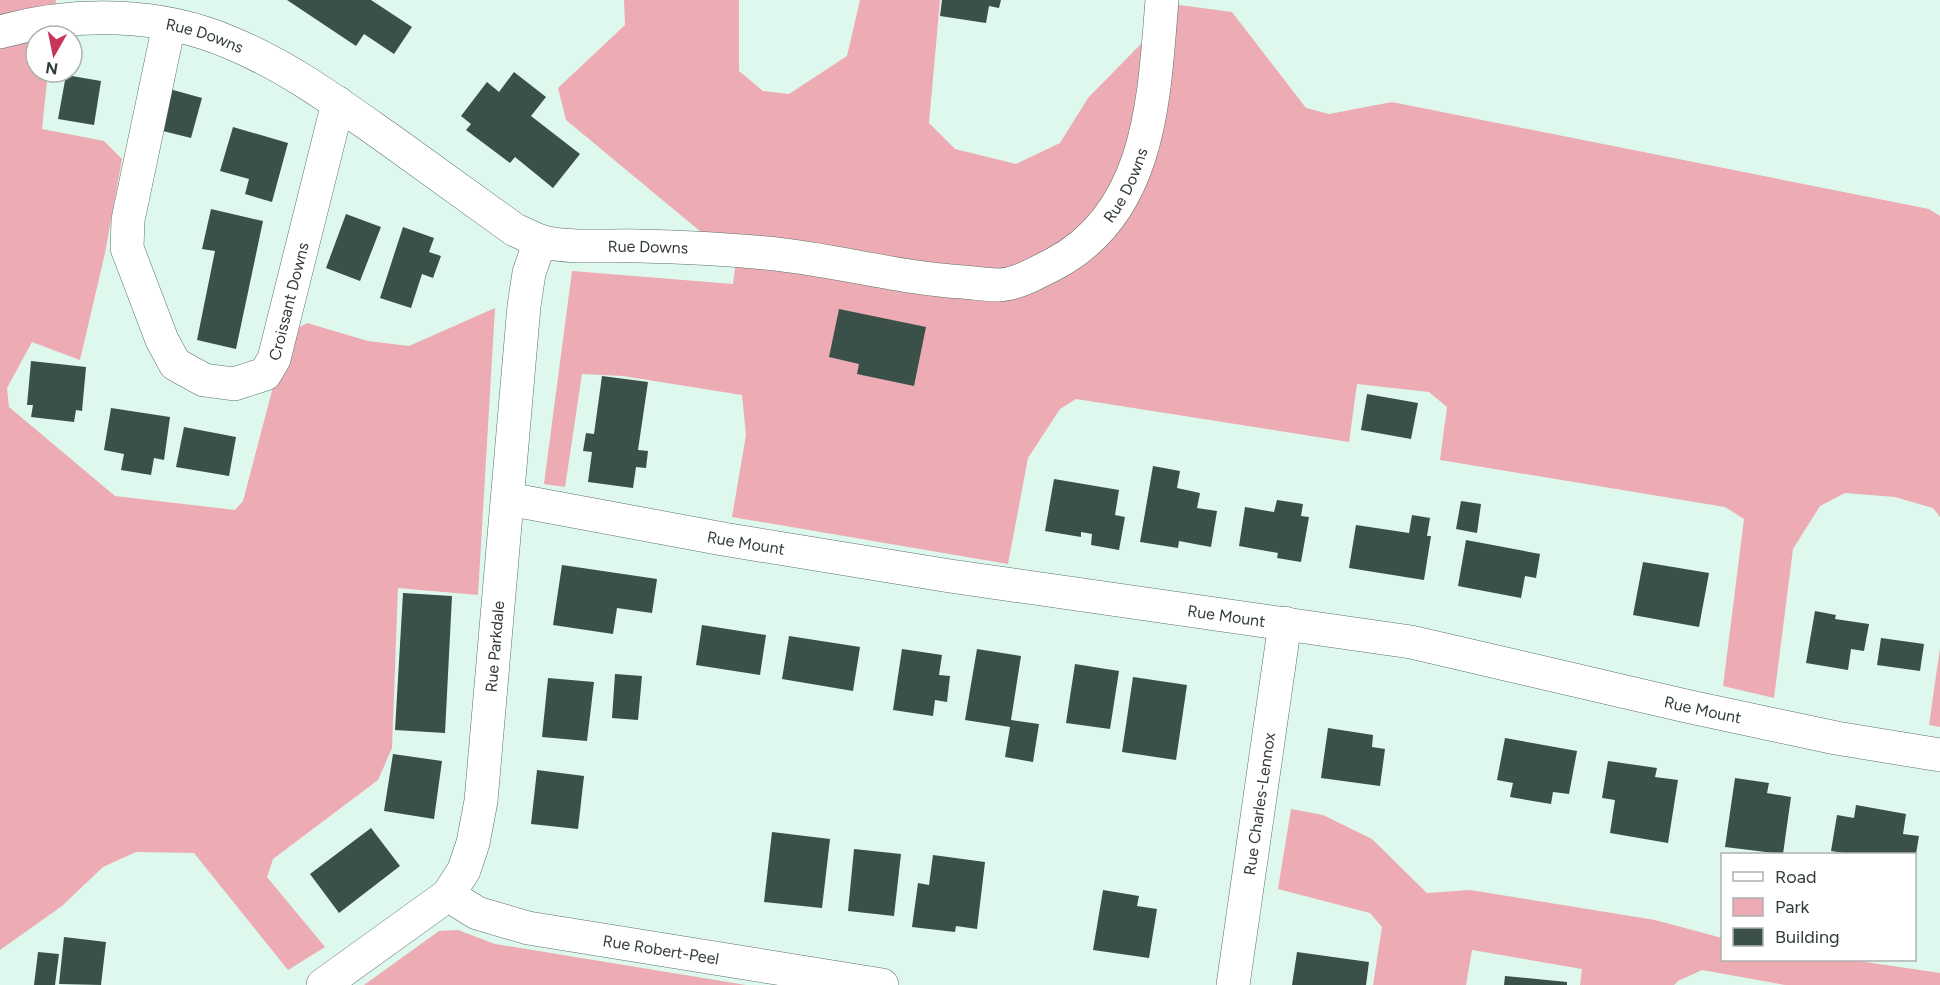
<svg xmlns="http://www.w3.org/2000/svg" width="1940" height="985" viewBox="0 0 1940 985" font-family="Figtree,sans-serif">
<rect width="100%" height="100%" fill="#def8ee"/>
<path fill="#edabb3" d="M0 0H56L52 36H36V72H48L42 129 104 141 122 159 105 253 80 360 32 342 7 388 9 407 115 496 235 510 243 501 287 334 307 323 368 341 409 346 495 308 478 595 398 588 392 748 378 780 273 859 267 877 325 947 288 970 194 853 136 852 103 867 62 906 0 950Z
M624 0H739V71L763 91 789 94 847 56 860 0H940L929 123 955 149 1016 164 1060 143 1088 98 1179 5 1232 12 1306 108 1329 114 1392 102 1929 209 1940 216V517L1933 508 1895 497 1845 493 1820 506 1793 549 1774 698 1723 686 1744 519 1725 507 1440 460 1447 407 1429 392 1357 384 1349 442 1076 399 1060 409 1028 458 1008 564 732 517 746 435 742 395 623 376 582 374 565 487 544 484 572 271 733 284 736 261 566 120 558 88 625 25Z
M1940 648V727L1929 725Z
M1291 809 1323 815 1372 839 1427 893 1470 890 1655 920 1722 938V960H1852L1940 973V985H1785L1702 970 1678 981 1674 985H1580L1582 969 1472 950 1466 985H1373L1382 927 1370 913 1278 889Z
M458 930 495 944 746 985H364L439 931Z"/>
<path fill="#3a5048" d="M287 0H371L412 27 394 54 364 34 356 46Z
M942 0H1001L999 8 989 6 986 23 940 16Z
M514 72 546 97 531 116 580 154 553 188 515 157 510 163 466 130 471 124 461 116 487 82 499 92Z
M66 75 101 81 94 125 58 119Z
M166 88 202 98 191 138 155 129Z
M233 127 288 143 272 202 245 194 249 179 220 171Z
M211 209 263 221 236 349 197 340 215 251 202 249Z
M346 214 381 227 360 281 326 268Z
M403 227 434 238 429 252 441 256 433 278 422 274 411 308 380 298Z
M839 309 926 327 914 386 857 374 859 364 829 357Z
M31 361 86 367 82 411 76 410 74 422 31 417 33 405H27Z
M602 376 648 382 638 450 648 451 646 468 636 467 633 488 588 482 592 452 583 451 586 433 594 434Z
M1367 394 1418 403 1411 439 1361 430Z
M111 408 170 417 164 460 154 458 151 475 121 470 124 454 104 450Z
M184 427 236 437 229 476 176 467Z
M1153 466 1180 471 1177 488 1200 493 1197 508 1217 511 1211 547 1179 541 1178 548 1140 542Z
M1054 479 1119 490 1115 515 1125 517 1119 550 1091 545 1092 534 1081 532V537L1045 531Z
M1277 500 1303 504 1301 516 1309 517 1301 562 1277 558 1278 553 1239 546 1245 507 1274 512Z
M1461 501 1481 504 1477 533 1456 529Z
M1412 515 1430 518 1427 536H1431L1424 580 1349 568 1356 525 1409 533Z
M1466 540 1540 554 1536 578 1525 576 1521 598 1458 586Z
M1643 562 1709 573 1699 627 1633 615Z
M562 565 657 579 652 613 617 608 613 634 553 625Z
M403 593 452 596 445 733 395 730Z
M1815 611 1836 615 1835 619 1869 624 1864 651 1851 649 1848 670 1806 663Z
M702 625 766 635 760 675 696 665Z
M789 636 860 647 853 691 782 679Z
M1881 638 1924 644 1920 671 1877 665Z
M902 649 942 655 939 675 950 676 947 702 935 700 933 716 893 710Z
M977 649 1021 656 1011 720 1039 724 1033 762 1005 757 1010 727 965 720Z
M1075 664 1119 671 1110 729 1066 723Z
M615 674 642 676 638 720 612 718Z
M1133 677 1187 685 1176 760 1122 752Z
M548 678 594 682 587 741 542 737Z
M1328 728 1373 735 1372 747 1385 749 1380 786 1321 778Z
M1505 738 1577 751 1569 794 1553 792 1551 804 1510 797 1513 783 1497 780Z
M393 754 442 761 434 819 384 811Z
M1608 761 1657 768 1655 777 1678 780 1668 843 1610 833 1615 800 1602 798Z
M537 770 584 776 578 829 531 824Z
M1735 778 1769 783 1767 793 1791 797 1783 854 1725 847Z
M1856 805 1906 814 1903 834 1919 836 1916 854H1850L1831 851 1837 815 1854 818Z
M371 828 400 866 339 913 310 874Z
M772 832 830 839 822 908 764 902Z
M854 849 901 854 894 916 848 911Z
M933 855 985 862 977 929 956 926 955 932 912 927 918 883 929 885Z
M1103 890 1139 896 1137 906 1157 909 1149 958 1093 950Z
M64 937 106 942 101 985 59 984Z
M38 952 59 954 55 985H34Z
M1297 952 1369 962 1366 985H1292Z
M1505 976 1567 982V985H1504Z"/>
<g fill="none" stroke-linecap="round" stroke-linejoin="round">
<g stroke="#5a7168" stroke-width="34">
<g id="minor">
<path id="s1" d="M169 25 128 220 127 248 162 340 175 364 204 380 234 384 265 374 274 359 338 103"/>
<path id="s2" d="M0 32C74 11 160 12 231 43 287 66 336 102 386 137 429 168 472 199 515 230 523 233 531 238 540 241 568 249 609 245 639 246 681 247 724 249 766 253 832 259 897 278 963 282 975 283 988 285 999 285 1018 284 1038 272 1054 264 1152 212 1154 96 1162 0"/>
<path id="s3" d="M508 499 723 539 950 576 1411 642 1686 706 1836 738 1940 755"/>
<path id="s4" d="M448 895 477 913 528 928 882 985"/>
<path id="s5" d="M323 985 448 895 464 870 473 843 481 801 524 306 529 273 540 241"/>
<path id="s6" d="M1233 985 1285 623"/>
</g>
</g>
<use href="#minor" stroke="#fff" stroke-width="33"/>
</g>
<g text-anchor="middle" stroke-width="6" stroke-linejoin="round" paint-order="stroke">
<g font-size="16" fill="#323c39" stroke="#fff">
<text dy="6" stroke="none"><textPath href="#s2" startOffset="208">Rue Downs</textPath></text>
<text dy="6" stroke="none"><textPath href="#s2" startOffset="1234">Rue Downs</textPath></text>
<text dy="6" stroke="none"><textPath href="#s2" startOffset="712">Rue Downs</textPath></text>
<text dy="6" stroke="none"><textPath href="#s1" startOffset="526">Croissant Downs</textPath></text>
<text dy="6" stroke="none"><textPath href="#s3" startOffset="242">Rue Mount</textPath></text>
<text dy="6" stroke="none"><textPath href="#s3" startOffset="728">Rue Mount</textPath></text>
<text dy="6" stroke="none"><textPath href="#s5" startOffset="410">Rue Parkdale</textPath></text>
<text dy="6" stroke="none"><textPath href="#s3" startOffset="1214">Rue Mount</textPath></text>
<text dy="6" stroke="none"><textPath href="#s6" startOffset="183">Rue Charles-Lennox</textPath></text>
<text dy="6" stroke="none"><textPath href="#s4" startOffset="222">Rue Robert-Peel</textPath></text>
</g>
</g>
<rect x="1721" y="853" width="195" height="108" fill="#ffffff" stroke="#adb1b0" stroke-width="1.5"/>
<rect x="1733" y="872" width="30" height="9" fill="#ffffff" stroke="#adb1b0" stroke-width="1.5"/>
<text x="1775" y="883" font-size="18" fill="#323c39">Road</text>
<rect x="1733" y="898" width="30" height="18" fill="#edabb3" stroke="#adb1b0" stroke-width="1.5"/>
<text x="1775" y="913" font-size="18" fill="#323c39">Park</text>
<rect x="1733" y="928" width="30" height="18" fill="#3a5048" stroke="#adb1b0" stroke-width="1.5"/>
<text x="1775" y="943" font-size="18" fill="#323c39">Building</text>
<g transform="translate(54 54) rotate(189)"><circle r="28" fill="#ffffff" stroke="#adb1b0" stroke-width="1.5"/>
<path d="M0-4.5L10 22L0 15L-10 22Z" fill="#c5365a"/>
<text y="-9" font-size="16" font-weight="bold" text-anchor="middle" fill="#323c39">N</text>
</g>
</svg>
